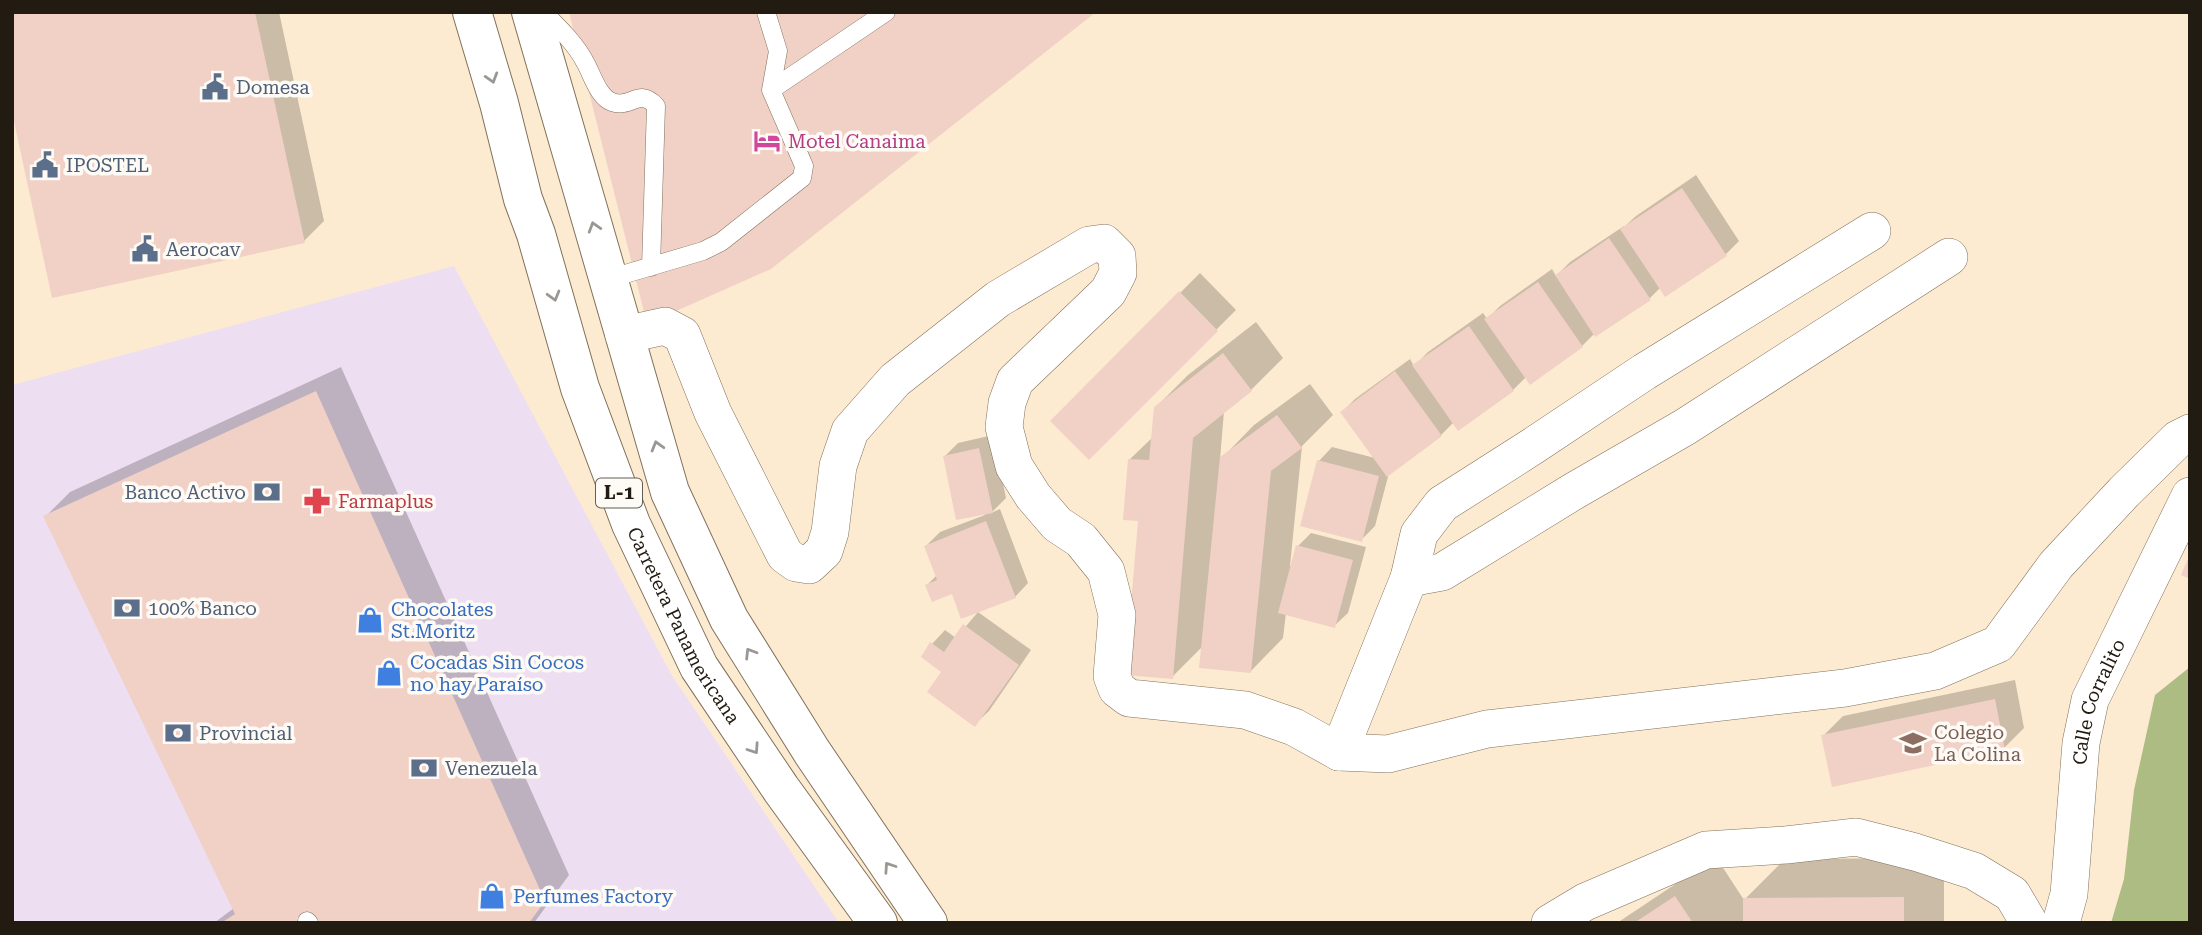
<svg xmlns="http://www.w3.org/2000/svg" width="2202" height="935" viewBox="0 0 2202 935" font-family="'Roboto Serif',serif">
<rect width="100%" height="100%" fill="#fdebd1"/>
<path fill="#eddef1" d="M454 266 671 674 839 923H12V385Z"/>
<path fill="#acbc82" d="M2190 667V923H2111L2124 879 2134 790 2155 695Z"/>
<path fill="#0003" d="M12 12H279L324 221 304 241Z
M1696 175 1739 241 1726 254 1661 287 1650 298 1595 333 1582 346 1526 377 1513 390 1454 422 1441 435 1389 473 1375 526 1361 540 1319 461 1332 447 1375 458 1342 412 1355 399 1410 359 1414 366 1428 352 1483 313 1487 319 1500 306 1552 269 1556 276 1570 262 1624 226V227L1636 216Z
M1200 273 1236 310 1089 457 1052 421Z
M1256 322 1283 358 1251 390 1224 411 1220 460 1254 425 1310 384 1333 415 1302 446 1290 566H1292L1298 546 1311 533 1366 547 1348 613 1334 626 1286 613 1283 638 1251 671 1203 646 1172 677 1140 520 1130 459 1153 437 1155 408 1188 375Z
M341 367 569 875 534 923H214L234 908 45 517 70 492Z
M993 435 1006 498 991 513 1000 509 1028 583 1015 597 953 592 927 585 937 575 926 546 940 532 985 515 945 456 958 443Z
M978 612 1031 650 989 711 975 724 943 671 932 644 945 630 956 638Z
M2015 680 2024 728 2004 748 1823 736 1843 716Z
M1716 857 1744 900 1785 859 1944 858V923H1617Z"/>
<path fill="#f1d0c6" d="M12 12H255L305 243 52 298 12 112Z
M569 12H1096L771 269 647 324Z
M1682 188 1727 256 1665 297 1620 229Z
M1609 238 1651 300 1595 337 1555 275Z
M1538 282 1583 347 1530 385 1484 319Z
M1179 291 1218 331 1089 460 1050 421Z
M1469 326 1514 391 1458 431 1412 365Z
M1223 353 1252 391 1193 438 1173 679 1125 675 1138 521 1123 520 1128 459 1149 460 1154 407Z
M1395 371 1442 436 1387 477 1340 412Z
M316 391 545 901 529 923H221L235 914 43 516Z
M1277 415 1302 448 1271 471 1251 673 1199 668 1220 457Z
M979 448 993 513 956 520 943 456Z
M1317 460 1379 476 1362 542 1300 526Z
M986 521 1016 598 961 619 952 594 932 602 925 585 937 580 924 546Z
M1296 545 1353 560 1335 628 1278 613Z
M2190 554V579L2181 575Z
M963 624 1019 665 975 727 927 692 941 672 921 657 930 642 944 652Z
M1995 699 2005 750 1832 787 1821 735Z
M1675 896 1693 923H1634Z
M1904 897V923H1743V898Z"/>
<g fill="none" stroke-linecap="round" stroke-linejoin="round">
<g stroke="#81715a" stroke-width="19">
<path id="lane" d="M543 12C559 28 575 43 585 62 592 74 598 97 612 102 631 109 639 87 656 106L651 267
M771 90 886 12
M608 279 703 251 721 242 802 178 804 166 771 90 778 51 766 12
M307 921 309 923"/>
</g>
<g stroke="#81715a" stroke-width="38">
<g id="street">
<path d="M624 335 665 326 682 335 713 413 785 555 796 563 809 565 824 551 830 532 838 466 850 431 895 380 998 299 1089 245 1104 243 1117 256 1118 273 1108 292 1015 381 1007 403 1004 427 1014 466 1033 496 1057 524 1081 540 1106 571 1117 615 1112 676 1117 689 1129 698 1245 710 1294 727 1339 752 1388 754 1487 729 1845 688 1935 671 1998 644 2056 565 2124 492 2178 439 2190 433"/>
<path d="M1409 578 1442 572 1574 491 1685 427 1949 257"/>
<path d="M1339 752 1409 578 1419 534 1442 504 1533 446 1644 372 1872 231"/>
<path d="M1550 923 1585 902 1706 850 1786 845 1856 837 1915 852 1974 871 2012 894 2029 923"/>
<path id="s1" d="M2061 923 2069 894 2081 743 2090 700 2190 496"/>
</g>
</g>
<g stroke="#81715a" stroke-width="40">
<g id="primary">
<path id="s2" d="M472 12 499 103 523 199 536 234 580 388 631 524 699 667 781 789 878 923"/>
<path d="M531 12 670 492 729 619 812 752 928 923"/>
</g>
</g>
<use href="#lane" stroke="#fff" stroke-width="18"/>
<use href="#street" stroke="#fff" stroke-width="37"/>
<use href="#primary" stroke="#fff" stroke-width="38"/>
</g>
<defs><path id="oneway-chevron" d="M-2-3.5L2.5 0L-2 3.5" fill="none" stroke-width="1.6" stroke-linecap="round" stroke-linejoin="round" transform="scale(1.75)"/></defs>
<g stroke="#9b9894">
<use href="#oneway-chevron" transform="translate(492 78) rotate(73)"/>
<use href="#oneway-chevron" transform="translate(594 227) rotate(-107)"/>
<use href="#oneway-chevron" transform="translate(554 296) rotate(74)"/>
<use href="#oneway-chevron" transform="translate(657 446) rotate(-106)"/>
<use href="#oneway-chevron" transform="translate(750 653) rotate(-122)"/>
<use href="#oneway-chevron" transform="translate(754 749) rotate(56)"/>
<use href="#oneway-chevron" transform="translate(889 867) rotate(-124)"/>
</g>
<defs>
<g id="civic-bare" transform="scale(2.1)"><path d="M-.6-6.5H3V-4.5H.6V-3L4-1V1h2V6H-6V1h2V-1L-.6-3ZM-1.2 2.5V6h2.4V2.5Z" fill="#5c6f8a" stroke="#fefbf6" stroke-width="2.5" paint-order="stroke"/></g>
<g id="hotel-bare" transform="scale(2.1)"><path d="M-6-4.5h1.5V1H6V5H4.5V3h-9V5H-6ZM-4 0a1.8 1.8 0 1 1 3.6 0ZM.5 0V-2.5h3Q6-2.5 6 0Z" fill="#d1479c" stroke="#fefbf6" stroke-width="2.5" paint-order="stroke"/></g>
<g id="bank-bare" transform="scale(2.1)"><path d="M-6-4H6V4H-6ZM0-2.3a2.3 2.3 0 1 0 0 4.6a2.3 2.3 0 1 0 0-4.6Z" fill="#5c6f8a" stroke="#fefbf6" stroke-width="2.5" paint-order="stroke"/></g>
<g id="pharmacy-bare" transform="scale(2.1)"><path d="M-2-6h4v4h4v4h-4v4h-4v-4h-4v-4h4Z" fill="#e0444e" stroke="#fefbf6" stroke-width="2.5" paint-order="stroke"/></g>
<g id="shop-bare" transform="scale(2.1)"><path d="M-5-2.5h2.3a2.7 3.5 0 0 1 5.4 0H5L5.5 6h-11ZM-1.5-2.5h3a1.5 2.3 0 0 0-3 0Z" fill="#3f7fe0" stroke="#fefbf6" stroke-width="2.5" paint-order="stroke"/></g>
<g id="school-bare" transform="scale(2.1)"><path d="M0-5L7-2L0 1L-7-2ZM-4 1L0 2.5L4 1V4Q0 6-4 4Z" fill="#8d6e63" stroke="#fefbf6" stroke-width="2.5" paint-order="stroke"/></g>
</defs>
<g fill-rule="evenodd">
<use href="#civic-bare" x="215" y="87"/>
<use href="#hotel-bare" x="767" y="141"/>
<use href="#civic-bare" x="45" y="165"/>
<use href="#civic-bare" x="145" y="249"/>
<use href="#bank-bare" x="267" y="492"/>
<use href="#pharmacy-bare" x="317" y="501"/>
<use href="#bank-bare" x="127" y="608"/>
<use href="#shop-bare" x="370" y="620"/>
<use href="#shop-bare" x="389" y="673"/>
<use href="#bank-bare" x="178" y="733"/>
<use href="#school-bare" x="1913" y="743"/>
<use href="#bank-bare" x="424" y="768"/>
<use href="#shop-bare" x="492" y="896"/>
</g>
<g text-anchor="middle" stroke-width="7" stroke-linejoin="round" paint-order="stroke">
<rect fill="#fefbf6" stroke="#635e56" stroke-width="2" x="596" y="478.5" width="46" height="29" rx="5"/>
<g font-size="18" font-weight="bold" fill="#211b12">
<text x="619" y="499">L-1</text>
</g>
<g font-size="19" fill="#4e5e75" stroke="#fefbf6" text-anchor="start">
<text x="236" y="94">Domesa</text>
<text x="66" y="172">IPOSTEL</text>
<text x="166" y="256">Aerocav</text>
<text x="246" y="499" text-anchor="end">Banco Activo</text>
<text x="148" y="615">100% Banco</text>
<text x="199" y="740">Provincial</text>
<text x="445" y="775">Venezuela</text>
</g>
<g font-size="19" fill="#b23c85" stroke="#fefbf6" text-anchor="start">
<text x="788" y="148">Motel Canaima</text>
</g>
<g font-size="19" fill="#be3a42" stroke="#fefbf6" text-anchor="start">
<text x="338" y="508">Farmaplus</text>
</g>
<g font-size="19" fill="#366cbe" stroke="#fefbf6" text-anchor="start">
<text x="391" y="616">Chocolates<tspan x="391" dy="22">St.Moritz</tspan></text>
<text x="410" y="669">Cocadas Sin Cocos<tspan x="410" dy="22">no hay Paraíso</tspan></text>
<text x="513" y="903">Perfumes Factory</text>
</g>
<g font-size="19" fill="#211b12" stroke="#fefbf6">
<text dy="7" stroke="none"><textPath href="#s2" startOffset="651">Carretera Panamericana</textPath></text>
<text dy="7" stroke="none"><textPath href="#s1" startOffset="226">Calle Corralito</textPath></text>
</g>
<g font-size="19" fill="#785e54" stroke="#fefbf6" text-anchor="start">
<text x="1934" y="739">Colegio<tspan x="1934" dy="22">La Colina</tspan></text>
</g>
</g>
<rect width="2202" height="935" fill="none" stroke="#211b12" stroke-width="28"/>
</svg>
